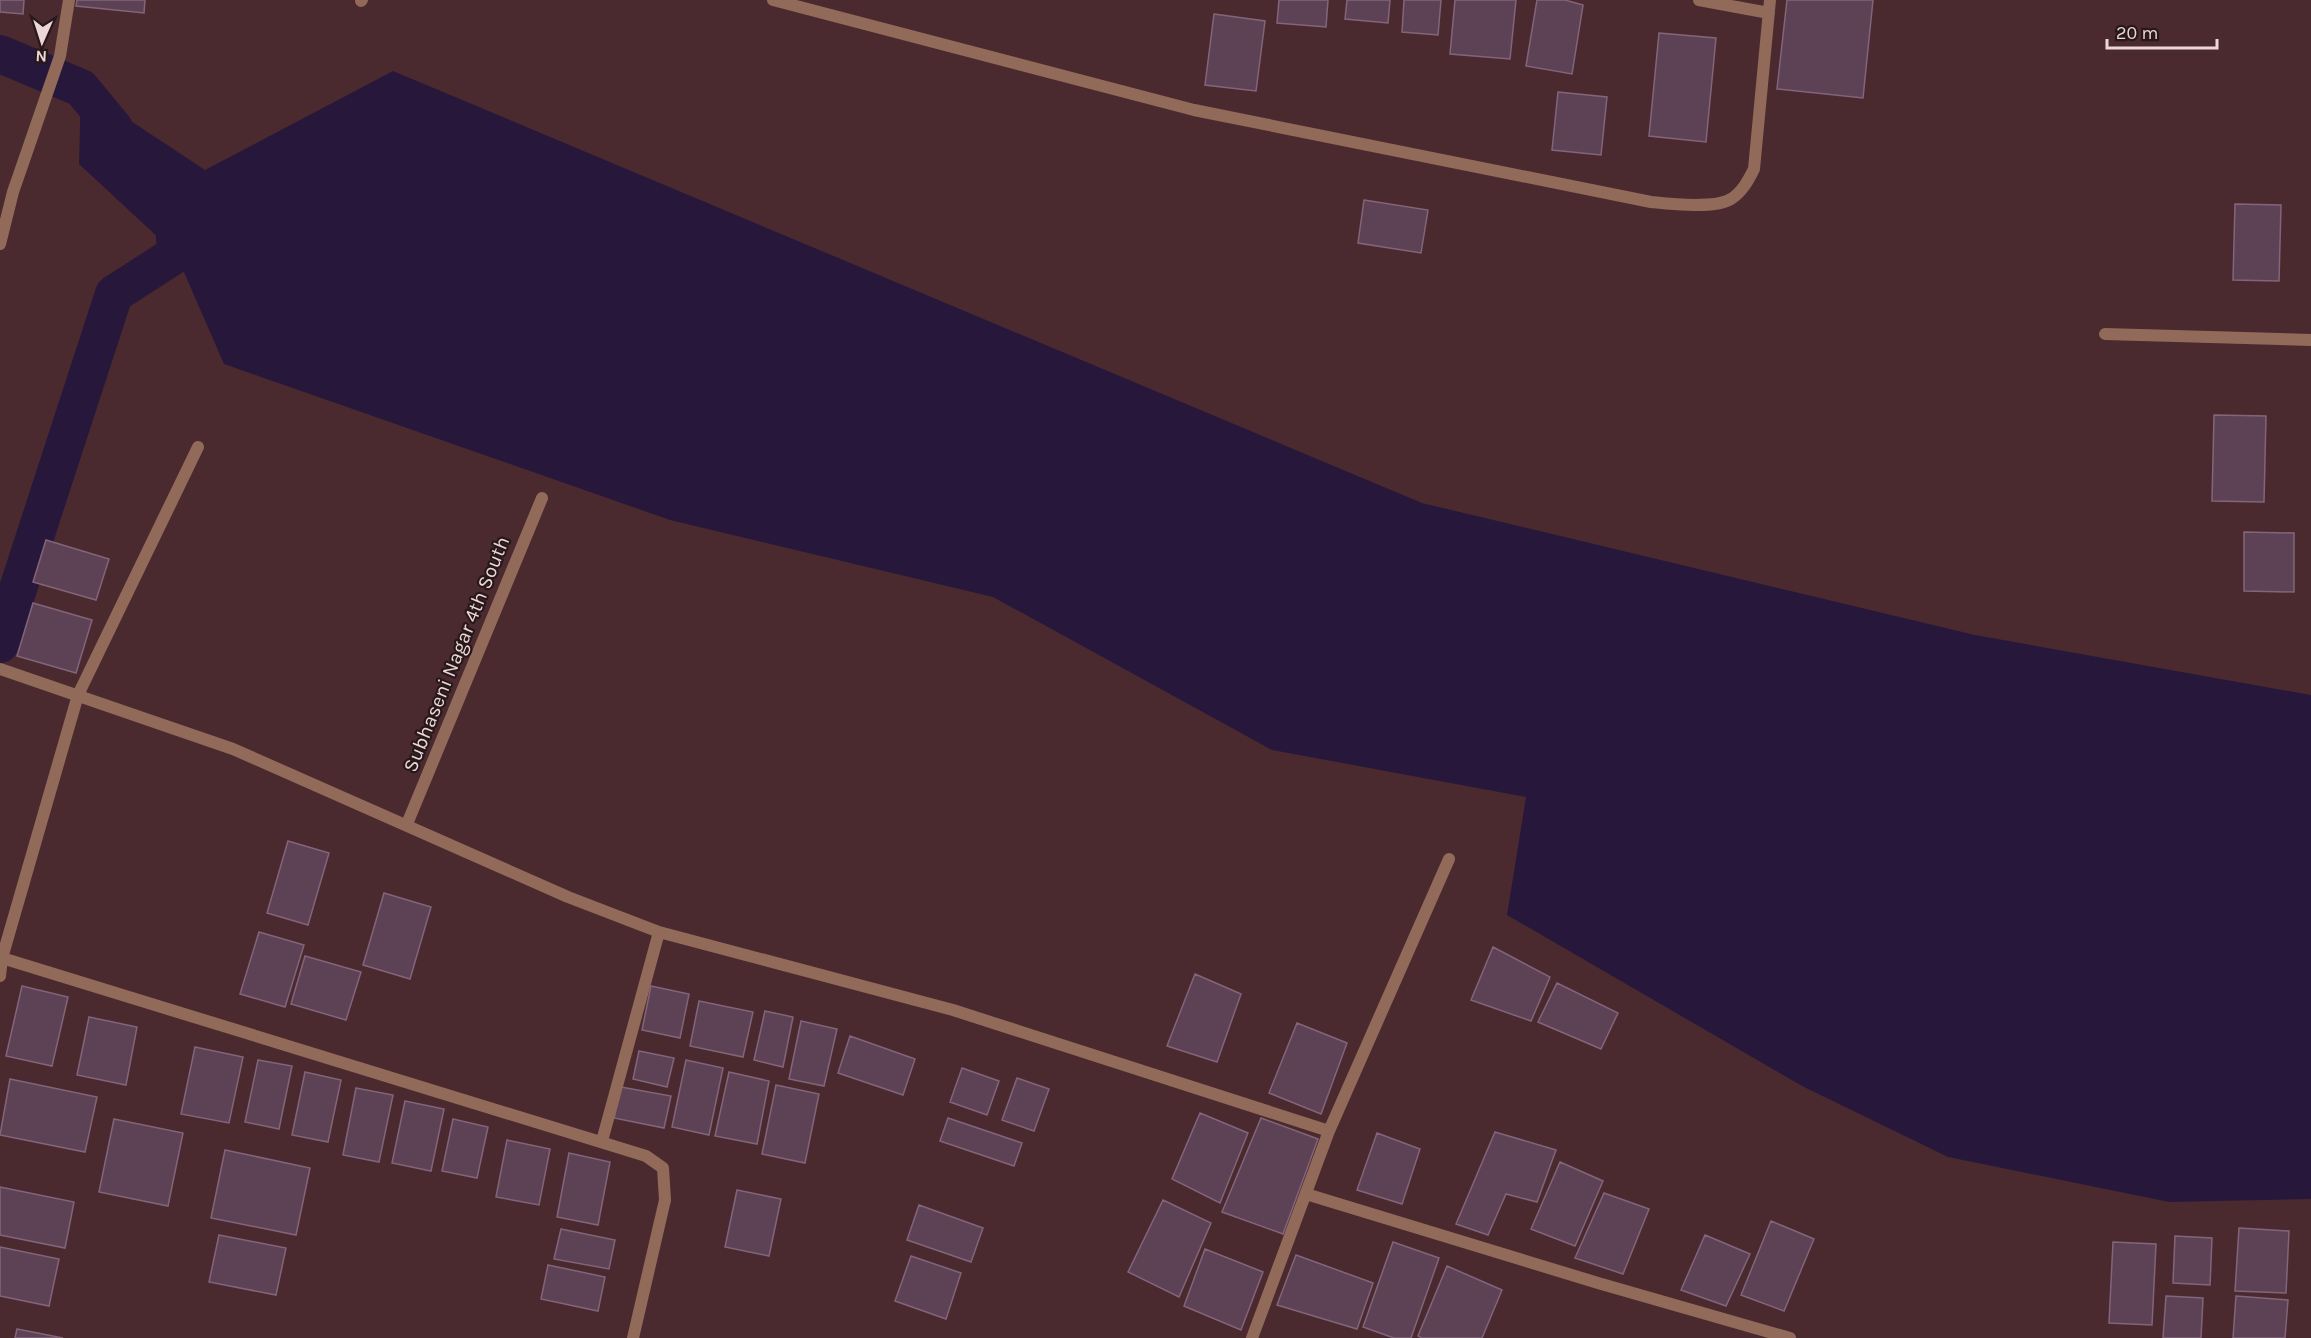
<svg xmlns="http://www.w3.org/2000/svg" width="2311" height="1338" viewBox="0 0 2311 1338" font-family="Karla,sans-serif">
<rect width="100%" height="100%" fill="#4b2a2f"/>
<path fill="#27183b" d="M393 71 1422 503 1975 635 2311 695V1199L2169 1202 1948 1157 1802 1086 1507 915 1526 797 1272 750 993 597 670 520 224 364 176 254 79 164 81 88 205 170Z"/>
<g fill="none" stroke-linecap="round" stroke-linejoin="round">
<path stroke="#27183b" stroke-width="38" d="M0 54 81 88 114 128
M0 644 114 294 176 254 173 203"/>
</g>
<path fill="#5d4155" stroke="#83657b" stroke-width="1.5" d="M0 0H24L23 14 0 12Z
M77 0H145L144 13 76 6Z
M1279 0H1328L1326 27 1277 23Z
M1347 0H1390L1388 23 1345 19Z
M1404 0H1441L1438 35 1402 32Z
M1455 0H1516L1510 59 1450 54Z
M1537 0H1565L1583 5 1572 74 1526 66Z
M1787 0H1873L1863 98 1777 89Z
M1214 14 1265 21 1256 91 1205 85Z
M1659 33 1716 38 1706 142 1649 136Z
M1558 92 1607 97 1601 155 1552 150Z
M1364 200 1428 210 1421 253 1358 243Z
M2235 204 2281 205 2279 281 2233 280Z
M2214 415 2266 416 2264 502 2212 501Z
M2244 532 2294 533V592L2244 591Z
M46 540 109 559 96 600 33 582Z
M33 603 92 620 76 673 17 656Z
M288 841 329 853 308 925 267 913Z
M384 893 431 907 410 979 363 965Z
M259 932 304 945 285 1007 240 994Z
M1493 947 1550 977 1531 1021 1471 1000Z
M305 956 361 972 346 1020 291 1004Z
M1195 974 1241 994 1217 1062 1167 1046Z
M1557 983 1618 1013 1601 1049 1538 1022Z
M22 986 68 997 52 1066 6 1056Z
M651 986 689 994 680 1038 642 1030Z
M699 1001 753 1012 743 1057 690 1046Z
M765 1011 793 1017 783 1067 754 1060Z
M89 1017 137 1027 126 1085 77 1075Z
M801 1021 837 1029 824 1086 789 1079Z
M1297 1023 1347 1043 1321 1114 1269 1093Z
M850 1036 915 1059 903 1095 838 1073Z
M195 1047 243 1057 229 1123 181 1114Z
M639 1051 674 1058 667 1087 633 1079Z
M258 1060 292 1066 279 1129 245 1122Z
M686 1060 723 1068 709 1135 672 1127Z
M962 1068 999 1081 987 1115 950 1102Z
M305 1072 341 1080 328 1142 292 1135Z
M729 1072 769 1081 757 1144 715 1136Z
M1017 1078 1049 1089 1034 1131 1002 1120Z
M10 1079 97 1097 85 1152 0 1135Z
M776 1085 819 1094 805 1163 762 1154Z
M621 1087 671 1096 664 1128 614 1118Z
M356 1088 393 1095 379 1162 343 1155Z
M405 1101 444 1109 431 1171 392 1163Z
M1200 1113 1248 1133 1220 1203 1172 1179Z
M948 1118 1022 1143 1014 1166 940 1141Z
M1261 1118 1318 1139 1283 1234 1222 1212Z
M114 1119 183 1133 168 1206 99 1192Z
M453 1119 488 1127 477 1178 442 1171Z
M1495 1132 1556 1150 1537 1202 1506 1194 1488 1235 1456 1224Z
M1377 1133 1420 1149 1402 1204 1357 1190Z
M507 1140 550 1149 539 1205 496 1197Z
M225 1150 310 1168 296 1235 211 1218Z
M569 1153 610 1162 598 1225 557 1217Z
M1560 1162 1603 1181 1575 1246 1531 1229Z
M0 1187 74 1202 65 1248 0 1235Z
M737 1190 781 1199 769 1256 725 1247Z
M1604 1193 1649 1209 1623 1274 1575 1258Z
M1163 1200 1211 1223 1179 1297 1128 1272Z
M919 1205 983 1228 971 1262 907 1240Z
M1771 1221 1814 1239 1784 1311 1741 1295Z
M2239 1228 2289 1231 2286 1293 2235 1291Z
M561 1229 615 1240 609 1269 554 1259Z
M219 1235 286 1248 276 1295 209 1282Z
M1705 1235 1750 1254 1726 1306 1681 1290Z
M2175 1236 2212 1238 2210 1285 2173 1283Z
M1393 1242 1439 1258 1411 1338H1394L1363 1327Z
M2113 1242 2156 1244 2152 1325 2109 1323Z
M0 1247 59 1259 49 1306 0 1296Z
M1205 1249 1263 1272 1241 1330 1184 1306Z
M1296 1255 1373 1283 1357 1329 1277 1305Z
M911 1256 961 1273 946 1319 895 1301Z
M548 1265 605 1277 598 1311 541 1299Z
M1447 1266 1502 1290 1482 1338H1422L1418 1336Z
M2166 1296 2203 1298 2201 1338H2163Z
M2236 1296 2288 1300 2285 1338H2233Z
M17 1329 63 1338H15Z"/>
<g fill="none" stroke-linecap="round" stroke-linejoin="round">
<path stroke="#916a59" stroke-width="12" d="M773 0 1194 110 1651 202C1671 204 1714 209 1731 199 1742 192 1748 181 1754 169L1770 0
M1699 0 1769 13
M361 1 362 0
M0 244 13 192 60 56 69 0
M2105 334 2311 340
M0 669 233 749 568 897 659 932 953 1010 1329 1131 1252 1338
M407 824 542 498
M2 958 646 1156 663 1168 665 1200 633 1338
M0 976 2 958 78 695 198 447
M1329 1131 1449 859
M602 1141 659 932
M1306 1194 1598 1283 1790 1338"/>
</g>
<g text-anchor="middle" stroke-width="4.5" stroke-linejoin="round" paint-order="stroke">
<g font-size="20" fill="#edd6d9" stroke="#27181a">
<text transform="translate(456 654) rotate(-68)" y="7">Subhaseni Nagar 4th South</text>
</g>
</g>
<g transform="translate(42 42) rotate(183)" stroke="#27181a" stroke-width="4.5" paint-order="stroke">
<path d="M0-4.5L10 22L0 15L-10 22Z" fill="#edd6d9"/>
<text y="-9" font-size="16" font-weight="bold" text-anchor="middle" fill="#edd6d9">N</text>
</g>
<path d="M2107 39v9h110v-9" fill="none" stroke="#edd6d9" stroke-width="3"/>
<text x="2116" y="39" font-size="18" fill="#edd6d9" stroke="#27181a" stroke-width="4.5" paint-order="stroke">20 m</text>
</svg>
